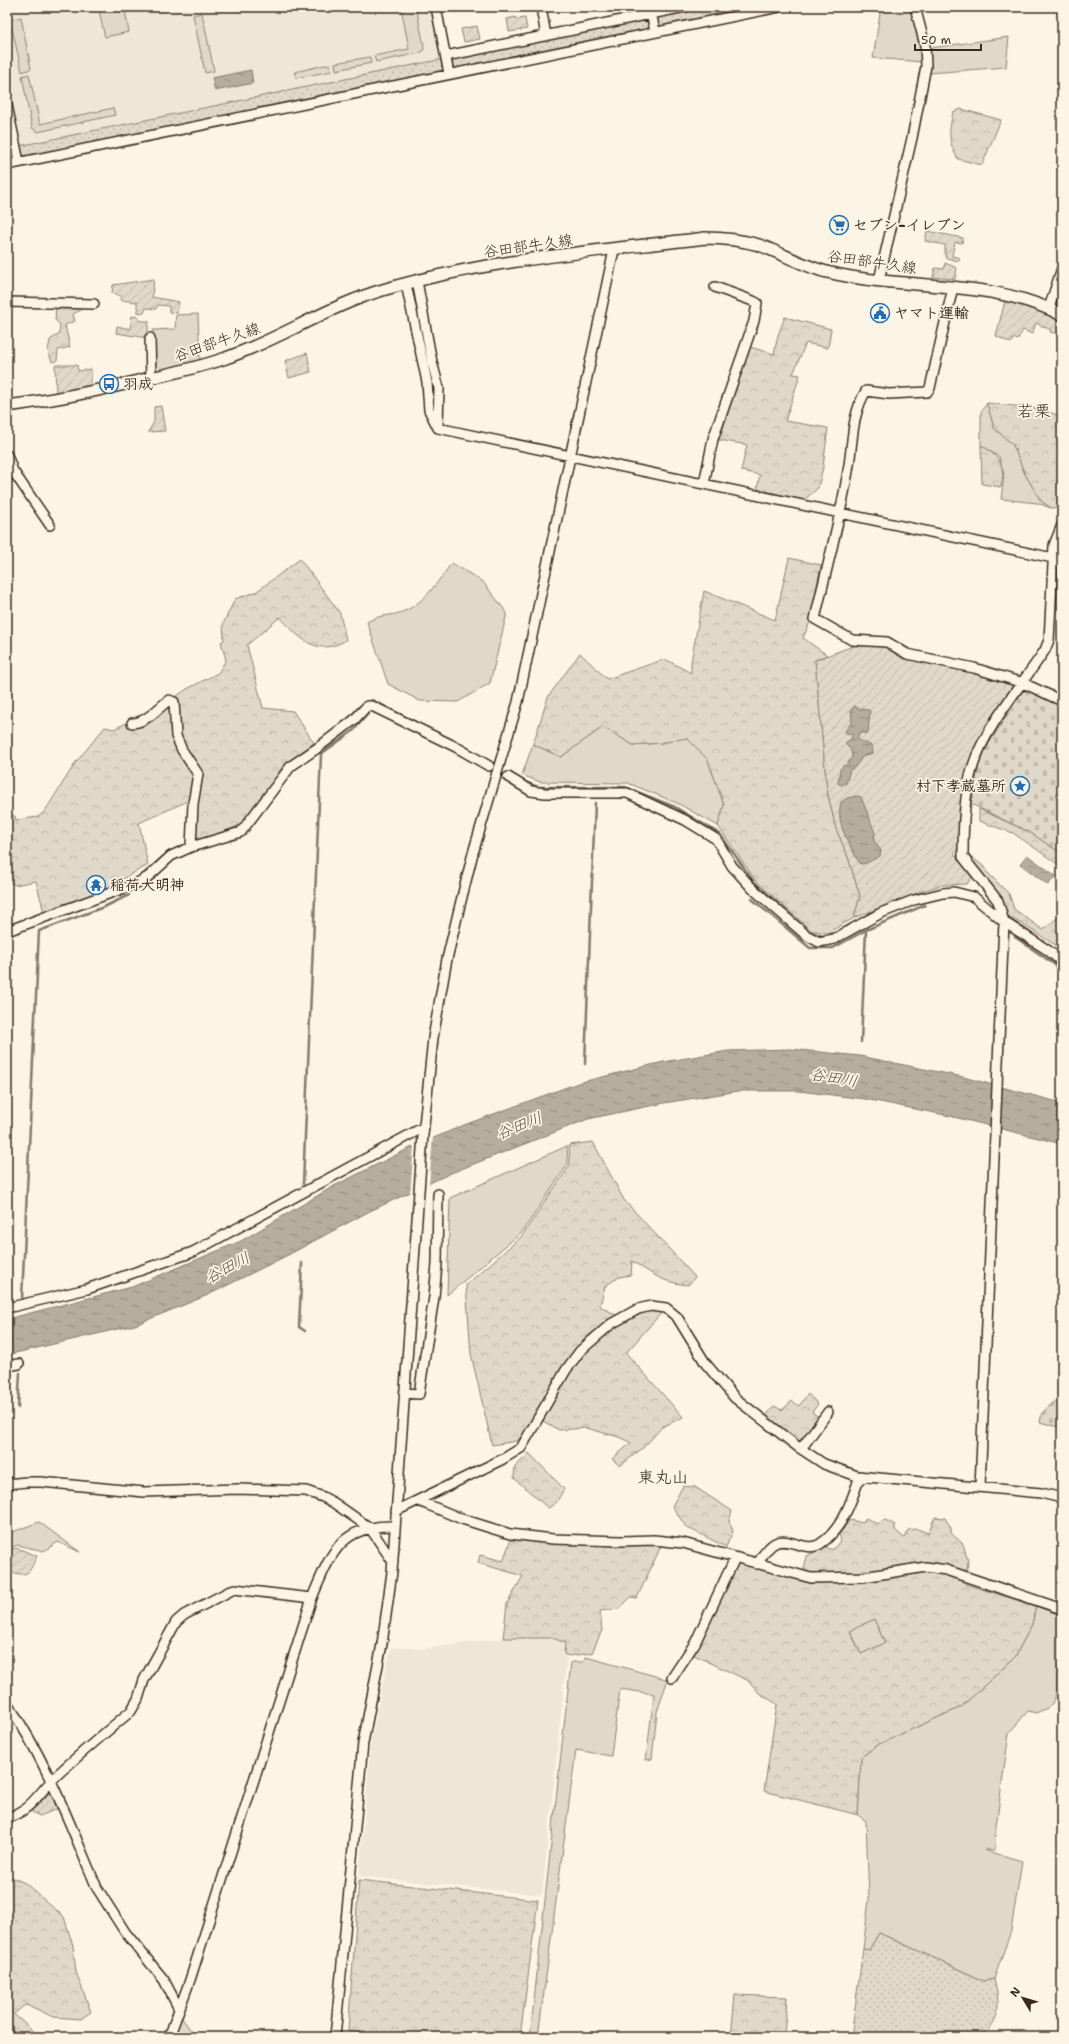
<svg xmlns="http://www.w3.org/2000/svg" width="1069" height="2044" viewBox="0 0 1069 2044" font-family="'Shantell Sans','Klee One',sans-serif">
<defs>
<pattern id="forest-crowns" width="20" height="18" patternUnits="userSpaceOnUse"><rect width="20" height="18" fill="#e0d8c8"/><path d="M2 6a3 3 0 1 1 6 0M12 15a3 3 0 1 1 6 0" fill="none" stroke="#c1baab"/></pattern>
<pattern id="cemetery-stones" width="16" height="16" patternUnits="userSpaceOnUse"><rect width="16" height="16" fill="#e0d8c8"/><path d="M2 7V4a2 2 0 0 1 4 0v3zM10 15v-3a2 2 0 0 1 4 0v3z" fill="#c1baab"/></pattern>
<pattern id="park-dots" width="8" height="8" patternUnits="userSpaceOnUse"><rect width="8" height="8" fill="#e0d8c8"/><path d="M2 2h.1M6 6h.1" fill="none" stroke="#c1baab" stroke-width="1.8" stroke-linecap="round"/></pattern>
<pattern id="garden-furrows" width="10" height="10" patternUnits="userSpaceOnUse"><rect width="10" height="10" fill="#e0d8c8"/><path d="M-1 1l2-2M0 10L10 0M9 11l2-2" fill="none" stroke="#c1baab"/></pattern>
<pattern id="water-ripples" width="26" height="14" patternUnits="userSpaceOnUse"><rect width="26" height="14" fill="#b7ad9e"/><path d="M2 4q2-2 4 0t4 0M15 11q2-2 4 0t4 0" fill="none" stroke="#968d80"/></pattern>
</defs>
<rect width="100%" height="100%" fill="#fcf5e5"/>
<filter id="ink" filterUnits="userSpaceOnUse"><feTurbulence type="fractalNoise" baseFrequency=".025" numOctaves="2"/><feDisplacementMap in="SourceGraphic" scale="8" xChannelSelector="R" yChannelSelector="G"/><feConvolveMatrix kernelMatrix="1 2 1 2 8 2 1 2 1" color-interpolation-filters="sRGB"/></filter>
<g filter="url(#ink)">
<path fill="#eee6d6" d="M7 7H432L443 59 19 146 7 86Z
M503 1638H553L565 1643 564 1653 567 1655 542 1895 359 1876 371 1740 382 1686 392 1647 422 1649Z"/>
<path fill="#e0d8c8" stroke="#8e8173" d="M98 7H118L120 12 125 11 129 32 105 37Z
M401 7H416L424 46 423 51 420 53 376 62 374 56 409 49Z
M881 7H910L921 54 922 62 873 58Z
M202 13 214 71 205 73 193 15Z
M21 17 31 69 22 72 10 20Z
M1009 37 1006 67 930 73V48Z
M370 57 371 63 336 70 335 63Z
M329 64 332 71 296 78 295 72Z
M29 74 40 124 113 108 115 115 38 132 32 128 22 76Z
M198 314 200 361 153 373V330L175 329 176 315Z
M987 403 994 428 1013 445 1025 474 1041 501 1051 508 1037 503 1001 499 1004 475 999 457 981 445V412Z
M452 563 483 582 507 613 490 683 458 702 420 701 388 684 367 622C381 614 385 617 399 613 423 606 437 582 452 563Z
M603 727 633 745 661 743 687 737 708 760 724 805 718 826 677 803 628 783 540 782 522 775 533 744 561 757Z
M567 1146 568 1164 522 1232 447 1295 450 1198Z
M39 1522 80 1552 58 1542 44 1551 17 1545 7 1550V1534Z
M1036 1606 1062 1616V1660C1052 1672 1062 1692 1050 1706 1047 1709 1040 1711 1036 1713L1028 1711 1009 1733 996 1826 995 1850H984L1022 1861 1011 1931 994 1979 984 1981 879 1933 869 1950 863 1949 869 1899 866 1821 858 1815 861 1757 879 1744 961 1707 1015 1657 1032 1624Z
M874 1619 885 1643 861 1654 850 1630Z
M586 1657 666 1679 667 1682 657 1712 652 1759 646 1760 654 1694 620 1689 611 1756 576 1750 538 2037H530L571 1662H583Z
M180 2015 195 2037H172Z"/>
<path fill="url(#forest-crowns)" stroke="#8e8173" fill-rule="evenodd" d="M961 109 1001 120 982 165 958 159C947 140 949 132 953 112Z
M56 306 82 307 83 309 73 314 75 321 65 325 70 347 58 350 57 361 52 362 48 351 50 340 59 334 60 325 55 320Z
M785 317 831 329 828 348 806 343 793 374 800 375 785 421 828 428 823 467 818 488 804 500 757 489 760 475 741 471 747 445 719 440 750 347 774 354 778 335Z
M987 403 1042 409 1062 417 1059 447 1062 450 1061 507 1051 508 1041 501 1025 474 1013 445 994 428Z
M981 445C999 457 1006 464 1001 487L982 484Z
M789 558 821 565 810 622 803 638 827 655 815 660 827 790 836 829 848 857 860 896 854 918 827 933 812 931 756 881 718 826 724 805 708 760 687 738 661 743 633 745 603 727 561 757 533 744 548 697 580 653 607 679 665 659 691 673V662L704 591 775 620Z
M300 559 340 613 346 640C317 658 299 638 280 617L247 645 263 708 293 711 314 743 283 765 268 793 240 825 194 844 199 796 139 823 148 865 94 895 44 912 36 881 15 885 7 880V815L15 816 16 820 38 817 45 811 76 762 105 727 114 729 162 706 187 689 218 673 226 660 221 642 224 640 223 624 235 599 256 592Z
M979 809 1031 833 1062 854V867L1013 833 979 821Z
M969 855 986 868V871L1009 894 1014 909 1043 930 1062 914V949L1007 915 1002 900 972 864Z
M593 1142 624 1200 695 1277 688 1285C661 1282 654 1275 632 1261L631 1275 619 1277 605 1286 600 1306 616 1315 589 1335 566 1361 526 1431 517 1441 492 1445 471 1354 466 1285 521 1237 570 1165 569 1145Z
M651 1311 662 1312 626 1353 683 1417 662 1427 644 1447 620 1466 612 1459 631 1443 619 1437 586 1428 559 1430 541 1420C569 1372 594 1327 651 1311Z
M808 1394 818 1404 812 1412 820 1418 799 1442 765 1417 774 1406 782 1410 792 1401 799 1406Z
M529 1453 564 1489 556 1503 548 1508 514 1478 515 1467Z
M683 1486 695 1487 732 1511 729 1521 733 1531 726 1547 686 1527 672 1506Z
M935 1517 945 1518 951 1528V1533L963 1544 968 1561 967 1572 955 1568 922 1564 855 1575 803 1573 807 1556 824 1546 832 1550 841 1540 839 1535 850 1520 863 1523 866 1518 877 1524 885 1520 895 1525V1530L904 1538 908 1530 917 1529 928 1533Z
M511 1539 547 1542 652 1543 661 1546 637 1598 631 1597 619 1609 600 1611 602 1630 592 1653 569 1656 564 1654 565 1643 553 1638H503L507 1604 523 1576 478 1563 480 1555 503 1561Z
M736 1562 801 1578 926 1570 969 1580 965 1584 1036 1606 1032 1624 1015 1657 961 1707 879 1744 861 1757 858 1815 764 1791 777 1704 759 1693 749 1681 694 1655 717 1609ZM874 1619 885 1643 861 1654 850 1631Z
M7 1875 25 1883 64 1917 73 1946 76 1972 91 2012 81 2019 53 2017 26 2004 14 2014 39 2037H7Z
M359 1880 538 1900 520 2037H390L348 2031Z
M735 1995 787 1997 784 2037H731Z"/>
<path fill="url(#cemetery-stones)" stroke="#8e8173" d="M1029 690 1062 706V854L1031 833 971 804 979 765 986 748 1022 692Z
M1054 1402 1062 1403V1428L1040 1422 1042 1413Z"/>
<path fill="url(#park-dots)" stroke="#8e8173" d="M704 7H767L662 27 657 24 656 21 660 16Z
M644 20 648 22 649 26 646 30 457 69 453 66 452 63 455 59Z
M443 59 445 68 442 72 25 157 20 154 19 146Z
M879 1933 984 1981 994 1979C1000 2003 1002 2021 980 2037H851L863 1949 869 1950Z"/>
<path fill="url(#garden-furrows)" stroke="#8e8173" d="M515 17 516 19 525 18 527 29 509 32 507 19Z
M477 26 480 39 464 42 461 29Z
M927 231 963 238 962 243 955 242 952 256 960 258 959 261 946 258 945 254V245L925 241Z
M945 263 957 268 955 279 933 277 935 268 944 269Z
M154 279 152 297 179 302 177 313 169 312V306L158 305 156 309 146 308 144 313 137 312 139 308H137V302L120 300 121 296 112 293 113 285Z
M1005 301 1037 310 1062 322V335L1050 332 1051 330 1036 323 1032 334 1023 330 1017 340 1014 338 1011 343 996 336Z
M132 316 138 317 141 321H149L147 338 116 333 117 326 130 329Z
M307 353 311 372 289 378 285 361Z
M55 365H77L78 371 91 369V387L56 394Z
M161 406 165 431 148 432 154 422V407Z
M856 645 887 646 906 658 975 671 1017 684C1001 708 980 732 970 759 960 786 959 819 959 847L954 853 972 877 967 884 942 885 925 890 854 918 860 896 848 857 836 829 827 790 815 660Z
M17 1548 37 1556C28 1573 31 1577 9 1572L7 1567V1551Z
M51 1792 57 1809 40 1816 33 1813 32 1810Z"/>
<path fill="url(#water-ripples)" stroke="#85796b" d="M251 70 253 83 215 91 212 78Z
M855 706 859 709 869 710 870 711 868 733H859L857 739 872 746 873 753 863 756 855 767 850 770 846 783 841 785 838 783 840 769 844 765 846 766 852 757 851 750 846 745V742L851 739 852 734 846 733 845 731 852 722 851 710Z
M857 796 861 797 875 833 874 841 881 851 880 856 867 863 860 864C850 845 835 824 841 802L847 798Z
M1027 855 1056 876 1048 885 1020 864Z
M790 1049 860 1056 963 1077 1062 1103V1144L950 1116 865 1099 799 1091H739L664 1103 588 1119 451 1173 368 1212 288 1255 208 1295 135 1325 7 1355V1319L132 1287 241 1241 334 1186 408 1149 464 1125 578 1083 663 1062 728 1051Z"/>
<path fill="#fcf5e5" d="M433 1136 429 1185 410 1194 414 1145Z"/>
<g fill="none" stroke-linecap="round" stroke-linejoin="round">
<path stroke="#85796b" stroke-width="2.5" d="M372 700 475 752
M348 719 360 706
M281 773 287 764
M525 782 538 787H625L675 807 720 834 754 882 810 932 822 936 833 933
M140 877 165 855
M752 899 810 948H833L866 930 925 905
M1008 918 1036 937
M1015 937 1054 964 1062 972
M861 1042 866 930
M585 1064 595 803
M303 1184 321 754 353 731 368 714
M302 1263 299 1327 305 1331
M22 1298 39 931 104 907 129 895
M18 1408 20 1373"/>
<g stroke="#3b2a1e" stroke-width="12">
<path id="minor" d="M436 7 449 74
M541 7 546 36
M650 7 655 32
M446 56 685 7
M7 105 19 162
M7 165 779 7
M879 280 912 138 926 66 925 45 915 7
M417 281 432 362 439 388 438 425
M406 284 427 382 429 410 438 428 1053 558 1062 562
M953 287 930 388 927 392 889 394 866 391C851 415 853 444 848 471 840 521 826 570 815 619L852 640 887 642 907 654 974 668 1023 683 1062 701
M7 302 94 304
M1049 308 1062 268
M150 338 151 378
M7 455 13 471 50 525
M704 484 713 439 754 321 757 303 753 301 715 287
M132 723C146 723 158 708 169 700L174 702 176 736 182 750 198 774 193 804 191 847
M508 777 531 791 545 793H627L685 820 716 839 732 866 752 888 806 935 819 942 834 939 881 913 914 900 943 893 954 892 974 897 1004 922 1049 951 1062 962
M7 931 135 884 148 877 171 856 191 847 241 832 291 766 316 749 354 720 367 706H372L456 747 489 766
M7 1308 87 1289 193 1252 424 1127
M7 1366 19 1364
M404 1393 419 1394 434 1297 437 1264 438 1194
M801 1449 828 1412
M7 1484 26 1482H41L144 1492 238 1489 306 1491 323 1497 334 1503 370 1528 393 1562
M980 1487 1004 922 998 901 963 857C963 827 964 794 973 766 985 727 1022 685 1045 650L1049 640 1054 545 1062 525
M419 1501 462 1519 510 1534 553 1539 621 1541 654 1540 683 1543 811 1578 863 1577 926 1567 946 1570 1062 1609
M396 1511 503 1459 521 1448 566 1370 580 1351 611 1324 638 1309 651 1306 666 1308 677 1317 706 1364 735 1398 798 1447 824 1464 857 1476 1041 1493 1062 1498
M757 1564C762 1557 767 1547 775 1543 789 1536 806 1553 820 1544 842 1530 852 1500 860 1476
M672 1678 695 1643 735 1558
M7 1703C46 1759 70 1825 97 1888L125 1932 164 1980 179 2009
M7 1818C31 1811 40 1791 57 1775 81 1753 106 1732 131 1711L138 1699 144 1680 176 1622 184 1615 234 1589 312 1598
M169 2037 190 1980 312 1598C330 1555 340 1524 395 1526
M335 2037 363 1743 382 1644 392 1572 423 1135 433 1038 447 959 460 905 473 853 518 702 614 250"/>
</g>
<g stroke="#3b2a1e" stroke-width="14">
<path id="major" d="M7 406C53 400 97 391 142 380 169 374 197 368 223 359 279 340 329 305 386 289 489 259 599 251 705 238 723 238 741 240 759 245 782 253 803 266 827 272 905 291 989 277 1062 315"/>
</g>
<use href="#minor" stroke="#fcf5e5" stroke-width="9"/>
<use href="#major" stroke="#fcf5e5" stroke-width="11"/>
</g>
</g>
<defs>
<g id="supermarket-ring" transform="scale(1)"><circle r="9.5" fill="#fcf5e5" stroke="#1f6fb2" stroke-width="1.5"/><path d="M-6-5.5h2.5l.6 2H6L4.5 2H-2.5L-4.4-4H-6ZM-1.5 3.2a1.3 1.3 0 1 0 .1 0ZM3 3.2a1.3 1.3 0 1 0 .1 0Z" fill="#1f6fb2"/></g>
<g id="civic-ring" transform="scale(1)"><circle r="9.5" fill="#fcf5e5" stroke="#1f6fb2" stroke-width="1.5"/><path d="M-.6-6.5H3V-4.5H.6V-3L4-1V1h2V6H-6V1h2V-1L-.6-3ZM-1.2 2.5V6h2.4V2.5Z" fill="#1f6fb2"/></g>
<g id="bus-ring" transform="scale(1)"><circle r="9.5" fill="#fcf5e5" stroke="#1f6fb2" stroke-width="1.5"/><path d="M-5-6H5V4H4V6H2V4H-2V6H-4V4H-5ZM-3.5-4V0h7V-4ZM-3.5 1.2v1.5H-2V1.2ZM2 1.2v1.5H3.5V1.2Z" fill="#1f6fb2"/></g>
<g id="sight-ring" transform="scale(1)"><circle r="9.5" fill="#fcf5e5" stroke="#1f6fb2" stroke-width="1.5"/><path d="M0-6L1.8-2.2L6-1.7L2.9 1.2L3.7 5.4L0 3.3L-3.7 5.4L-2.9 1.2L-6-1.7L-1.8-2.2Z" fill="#1f6fb2"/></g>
<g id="temple-ring" transform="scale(1)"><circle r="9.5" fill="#fcf5e5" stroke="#1f6fb2" stroke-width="1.5"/><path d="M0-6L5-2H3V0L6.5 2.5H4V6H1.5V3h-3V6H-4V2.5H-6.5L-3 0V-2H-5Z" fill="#1f6fb2"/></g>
</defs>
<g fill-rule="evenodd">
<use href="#supermarket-ring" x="839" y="225"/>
<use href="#civic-ring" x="880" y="313"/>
<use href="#bus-ring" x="109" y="384"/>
<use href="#sight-ring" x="1020" y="786"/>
<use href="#temple-ring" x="96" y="885"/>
</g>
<g text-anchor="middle" stroke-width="3.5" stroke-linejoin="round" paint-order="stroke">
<g font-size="15" font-weight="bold" fill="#3b2a1e" stroke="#fcf5e5" text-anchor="start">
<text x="853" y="230">セブン-イレブン</text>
<text x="894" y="318">ヤマト運輸</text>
<text x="123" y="389">羽成</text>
<text x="1006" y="791" text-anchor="end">村下孝蔵墓所</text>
<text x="110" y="890">稲荷大明神</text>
</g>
<g font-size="15" fill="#3b2a1e" stroke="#fcf5e5">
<text transform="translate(528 246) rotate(-8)" y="5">谷田部牛久線</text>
<text transform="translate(872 262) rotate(8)" y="5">谷田部牛久線</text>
<text transform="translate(217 342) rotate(-19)" y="5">谷田部牛久線</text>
</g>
<g font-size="16" font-style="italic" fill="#605144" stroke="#fcf5e5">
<text transform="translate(834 1077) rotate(10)" y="6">谷田川</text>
<text transform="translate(519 1125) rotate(-21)" y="6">谷田川</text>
<text transform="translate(227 1267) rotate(-28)" y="6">谷田川</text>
</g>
<g font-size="17" fill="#3b2a1e" stroke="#fcf5e5">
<text x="1034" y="417">若栗</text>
<text x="663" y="1483">東丸山</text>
</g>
</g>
<rect width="1069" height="2044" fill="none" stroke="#fcf5e5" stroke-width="24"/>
<rect x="12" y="12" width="1045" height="2020" fill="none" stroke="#3b2a1e" stroke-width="1.5" filter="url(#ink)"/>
<g transform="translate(1023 1998) rotate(308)" stroke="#fcf5e5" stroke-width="3" paint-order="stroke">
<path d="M0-3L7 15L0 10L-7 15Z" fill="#3b2a1e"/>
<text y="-6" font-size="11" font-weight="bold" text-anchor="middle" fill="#3b2a1e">N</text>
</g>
<path d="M915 44v6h66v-6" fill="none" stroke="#3b2a1e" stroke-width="2"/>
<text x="921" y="44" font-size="12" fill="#3b2a1e" stroke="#fcf5e5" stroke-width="3" paint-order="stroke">50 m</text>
</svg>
